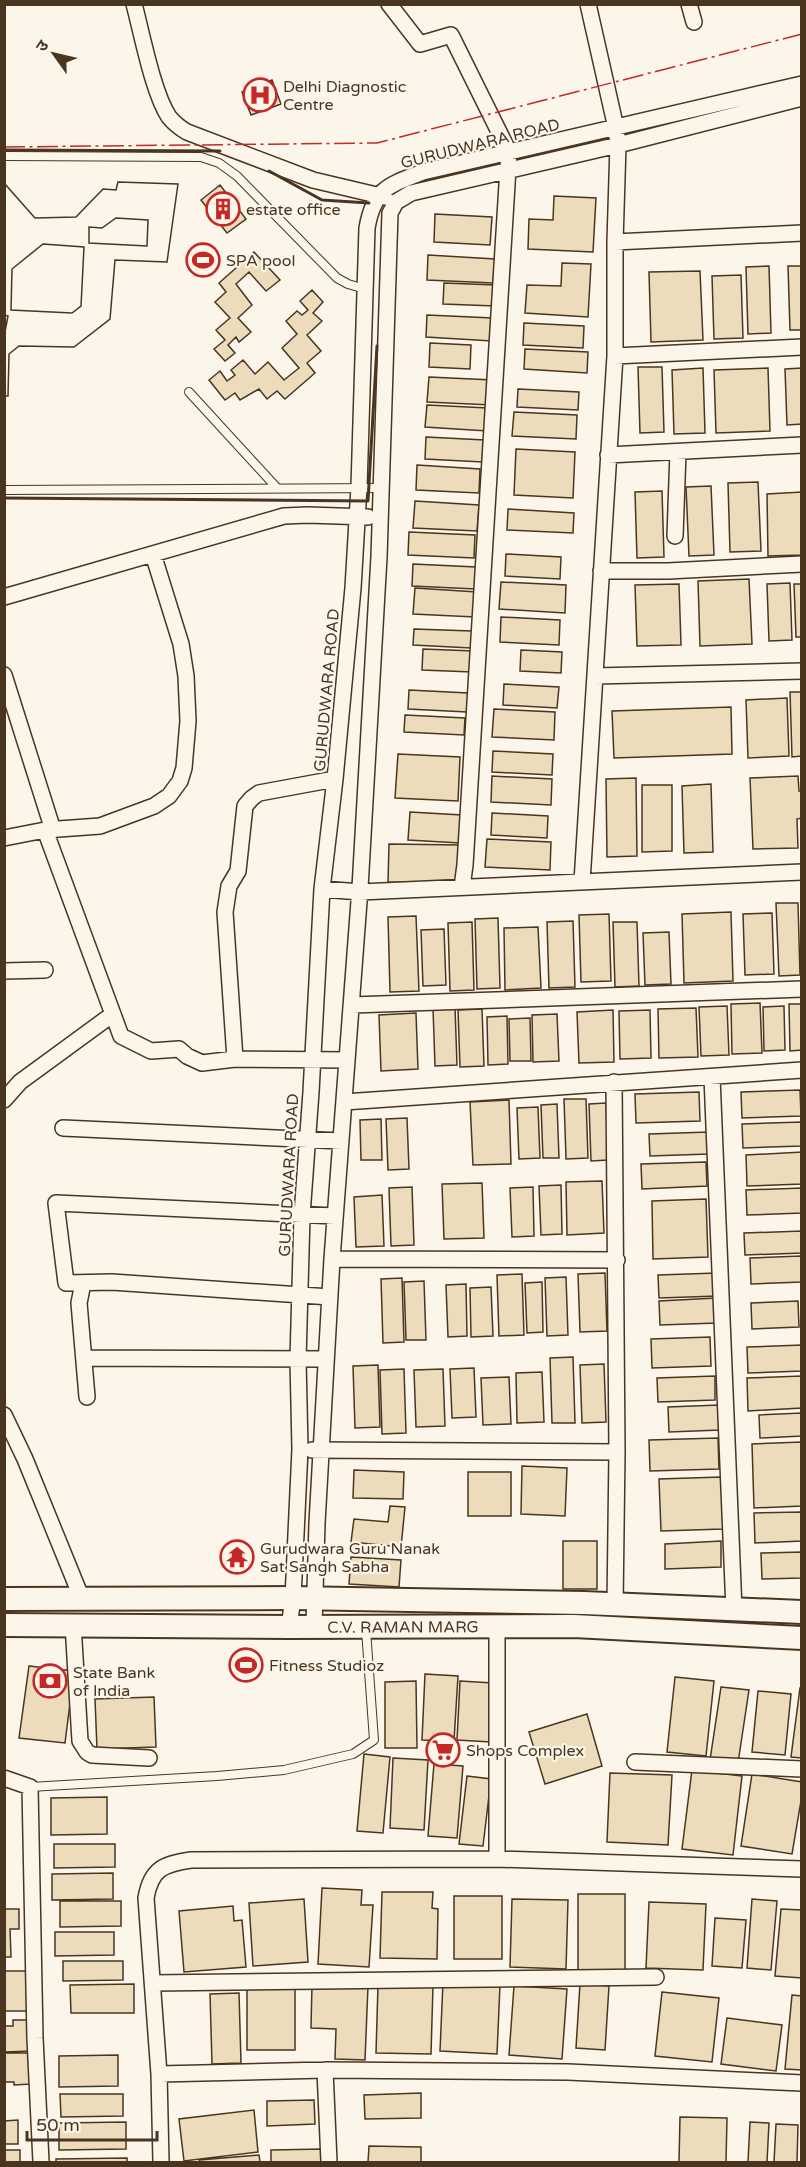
<svg xmlns="http://www.w3.org/2000/svg" width="806" height="2167" viewBox="0 0 806 2167" font-family="'Varela Round','Noto Sans Devanagari',sans-serif">
<rect width="100%" height="100%" fill="#fbf6e9"/>
<path fill="#ecdcbc" stroke="#4a3520" stroke-width="1.5" fill-rule="evenodd" d="M272 80 281 104 251 115 242 92Z
M118 182 178 184 167 262 115 260 110 319 74 347 19 346 9 354 8 396H4V337L8 316 4 315V183L35 218 76 217 103 189 116 190ZM116 218 148 220 147 246 89 243V227L102 228ZM43 244 84 247 81 306 72 313 11 310 12 269Z
M118 182 178 184 167 262 115 260 110 319 74 347 19 346 9 354 8 396H4V183L35 218 76 217 103 189 116 190Z
M220 185 246 219 227 233 201 200Z
M554 196 596 198 593 252 528 249 529 219 553 220Z
M435 214 492 217 490 245 434 242Z
M116 218 148 220 147 246 89 243V227L102 228Z
M43 244 84 247 81 306 72 313 11 310 12 269Z
M254 252 280 280 266 291 249 272 236 284 252 305 238 318 251 332 239 342 236 337 228 345 235 353 225 361 214 349 225 340 216 330 230 318 215 302 226 292 219 283Z
M428 255 495 259 493 283 427 280Z
M562 263 591 264 588 317 525 313 527 285 561 286Z
M769 266 771 333 748 334 746 267Z
M788 266H802V330H790Z
M700 271 703 340 651 342 649 272Z
M741 275 743 338 714 339 712 276Z
M444 283 496 285 495 306 443 304Z
M312 290 323 302 313 313 322 321 307 335 321 351 307 363 315 373 285 399 277 391 267 399 259 389 240 400 235 393 225 400 209 380 220 371 227 381 235 375 231 370 243 360 255 374 268 362 284 380 299 368 282 348 297 334 286 321 297 311 302 315 308 310 300 301Z
M4 315 8 316 4 337Z
M427 315 493 318 492 341 426 337Z
M524 323 584 326 583 348 523 345Z
M430 343 471 345 470 369 429 367Z
M525 349 588 352 587 373 524 369Z
M638 367H662L664 432 640 433Z
M703 368 705 433 674 434 672 370Z
M768 368 770 431 716 433 714 370Z
M802 368V424L787 425 785 369Z
M429 377 493 380 492 405 427 402Z
M518 389 579 392 578 410 517 407Z
M427 405 488 408 487 431 425 427Z
M514 412 577 415 576 439 512 436Z
M426 437 485 440 483 462 425 459Z
M516 449 575 452 573 498 514 495Z
M417 465 480 469 479 493 416 490Z
M758 482 761 551 730 552 728 483Z
M711 486 714 555 689 556 686 487Z
M662 491 664 557 637 558 635 492Z
M802 492V555L768 556 767 494Z
M415 501 479 505 477 531 413 528Z
M508 509 574 513 573 533 507 530Z
M409 532 475 535 474 558 408 555Z
M506 554 561 557 560 579 505 576Z
M413 564 476 567 475 589 412 586Z
M749 579 752 644 700 646 698 581Z
M501 582 566 585 565 613 499 609Z
M790 583 792 640 769 641 767 584Z
M679 584 681 645 637 646 635 585Z
M794 584H802V637H796Z
M415 588 477 592 475 617 413 614Z
M501 617 560 620 559 645 500 642Z
M414 629 472 631 471 648 413 645Z
M423 649 474 651 472 672 422 670Z
M521 650 562 652 561 673 520 671Z
M504 684 559 687 557 708 503 705Z
M409 690 468 693 467 712 408 709Z
M790 692H802V756L792 757Z
M787 698 789 756 748 758 746 700Z
M731 707 732 754 614 758 612 711Z
M494 709 555 712 554 740 492 737Z
M405 715 465 718 464 735 404 732Z
M493 751 553 754 552 775 492 772Z
M398 754 460 757 458 801 395 798Z
M492 776 552 779 551 805 491 802Z
M798 776 799 791H802V818L797 819 798 848 753 849 750 778Z
M636 778 637 856 607 857 606 779Z
M711 784 713 852 684 853 682 786Z
M642 785H672V851L642 852Z
M410 812 462 815 460 843 408 840Z
M492 813 548 816 547 838 491 835Z
M487 839 551 842 550 870 485 867Z
M389 844 461 845 460 884 388 882Z
M776 903H798L800 975 779 976Z
M731 912 733 981 684 983 682 914Z
M772 913 774 974 745 975 743 914Z
M609 914 611 981 581 982 579 915Z
M416 916 419 991 390 992 388 917Z
M498 918 500 988 477 989 475 919Z
M573 921 575 987 549 988 547 922Z
M472 922 474 990 450 991 448 923Z
M613 922H637L639 986 615 987Z
M538 927 541 988 505 990 504 928Z
M444 929 446 985 423 986 421 930Z
M669 932 671 984 645 985 643 933Z
M760 1003 762 1053 732 1054 731 1004Z
M789 1004H802V1050L790 1051Z
M727 1006 729 1055 701 1056 699 1007Z
M784 1006 785 1050 764 1051 763 1007Z
M455 1007 457 1065 435 1066 433 1008Z
M696 1008 698 1057 659 1058 658 1009Z
M482 1009 484 1066 460 1067 458 1010Z
M613 1010 614 1062 579 1063 577 1012Z
M650 1010 651 1058 620 1059 619 1011Z
M416 1013 418 1069 381 1071 379 1015Z
M557 1014 559 1061 533 1062 532 1015Z
M507 1016 508 1064 488 1065 487 1017Z
M530 1018 531 1061H510L509 1019Z
M800 1090 801 1116 742 1118 741 1092Z
M699 1092 700 1121 636 1123 635 1094Z
M564 1099H586L588 1158 566 1159Z
M509 1100 511 1164 473 1165 470 1102Z
M606 1103 608 1160 591 1161 589 1104Z
M557 1104 559 1158H543L541 1105Z
M538 1107 540 1158 519 1159 517 1108Z
M407 1118 409 1169 388 1170 386 1119Z
M381 1119 382 1160H361L360 1120Z
M802 1122V1146L743 1148 742 1124Z
M709 1132V1154L650 1156 649 1134Z
M802 1152V1184L747 1186 746 1155Z
M706 1162 707 1186 642 1189 641 1164Z
M602 1181 604 1233 567 1235 566 1182Z
M482 1183 484 1238 444 1239 442 1184Z
M561 1185 562 1234 541 1235 539 1186Z
M412 1187 414 1245 391 1246 389 1188Z
M533 1187 534 1236 512 1237 510 1188Z
M802 1188V1213L747 1215 746 1190Z
M382 1195 384 1246 356 1247 354 1197Z
M706 1199 708 1257 653 1259 652 1201Z
M802 1231V1253L745 1255 744 1233Z
M801 1256 802 1282 751 1284 750 1258Z
M605 1273 607 1331 580 1332 578 1274Z
M717 1273 718 1296 659 1298 658 1275Z
M522 1274 524 1335 499 1336 497 1275Z
M566 1277 568 1335 547 1336 545 1278Z
M402 1278 404 1342 383 1343 381 1279Z
M424 1281 426 1340H406L404 1282Z
M542 1282 543 1332 527 1333 525 1283Z
M466 1284 467 1336 448 1337 446 1285Z
M491 1287 493 1336 471 1337 470 1288Z
M716 1298 717 1323 660 1325 659 1301Z
M798 1301 799 1327 752 1329 751 1303Z
M710 1337 711 1366 652 1368 651 1339Z
M802 1345V1371L748 1373 747 1347Z
M573 1357 575 1423H552L550 1358Z
M604 1364 606 1422 582 1423 580 1365Z
M378 1365 380 1427 355 1428 353 1366Z
M474 1368 476 1417 452 1418 450 1369Z
M404 1369 406 1433 382 1434 380 1370Z
M443 1369 445 1426 416 1427 414 1370Z
M542 1372 544 1422 517 1423 516 1373Z
M715 1376V1400L658 1402 657 1378Z
M802 1376V1408L748 1411 747 1378Z
M509 1377 511 1424 483 1425 481 1378Z
M719 1405 720 1430 669 1432 668 1407Z
M802 1413V1436L760 1438 759 1415Z
M718 1438 719 1469 650 1471 649 1440Z
M802 1442V1506L754 1508 752 1444Z
M522 1466 567 1468 565 1516 521 1514Z
M354 1470 404 1472 403 1499 353 1498Z
M468 1472H511V1516H468Z
M721 1477 723 1529 661 1531 659 1479Z
M390 1506 405 1507 401 1547 351 1542 354 1519 388 1522Z
M802 1512V1541L755 1543 754 1513Z
M563 1541H597V1589H563Z
M721 1541V1567L665 1569V1544Z
M802 1552V1578L762 1579 761 1553Z
M351 1557 401 1560 399 1587 349 1584Z
M29 1666 74 1671 65 1743 19 1738Z
M425 1674 458 1676 454 1741 422 1740Z
M675 1677 714 1681 706 1756 667 1752Z
M416 1681 417 1748H385V1682Z
M460 1681 493 1683 491 1742 457 1740Z
M721 1687 749 1690 738 1763 710 1760Z
M800 1688H802V1758L791 1757Z
M758 1691 791 1694 785 1755 752 1752Z
M154 1697 156 1747 97 1749 95 1699Z
M587 1714 602 1766 545 1784 529 1732Z
M364 1754 390 1757 383 1833 357 1831Z
M393 1758 428 1760 424 1830 390 1828Z
M434 1764 463 1766 457 1838 428 1836Z
M692 1770 742 1776 733 1855 682 1849Z
M610 1773 672 1775 668 1845 607 1842Z
M752 1774 802 1782V1795L792 1854 741 1846Z
M467 1776 491 1779 483 1846 459 1844Z
M107 1797V1834L51 1835V1798Z
M54 1844H115V1867L54 1868Z
M113 1873V1899L52 1900V1874Z
M322 1888 362 1890 361 1905H373L369 1967 318 1964Z
M382 1892H433L432 1908 438 1909 437 1959 380 1958Z
M578 1894H625V1972H578Z
M454 1896H502V1959H454Z
M304 1899 308 1962 253 1966 249 1903Z
M512 1899 568 1900 566 1969 510 1967Z
M752 1899 777 1901 771 1970 747 1968Z
M60 1901H121V1926L60 1927Z
M649 1902 706 1904 703 1970 646 1968Z
M233 1906 234 1921 242 1920 246 1967 184 1972 179 1911Z
M4 1909H19V1929H10L11 1957H4Z
M781 1909 802 1910V1978L775 1976Z
M715 1918 746 1920 742 1968 712 1966Z
M55 1932H114V1955L55 1956Z
M63 1961H123V1980L63 1981Z
M4 1971H29V2011H4Z
M443 1982 500 1985 497 2054 440 2051Z
M134 1984V2013H71L70 1985Z
M312 1984 368 1986 365 2060 335 2059 336 2029 311 2028Z
M580 1984 609 1986 605 2050 576 2048Z
M247 1985H295V2050H247Z
M378 1985 433 1986 431 2054 376 2053Z
M514 1986 567 1989 562 2059 509 2055Z
M662 1992 719 1998 712 2062 655 2056Z
M239 1993 241 2063 212 2064 210 1994Z
M792 1995 802 1996V2070L785 2069Z
M727 2018 782 2025 776 2071 721 2064Z
M13 2020H32V2051L4 2052V2026H13Z
M4 2053H31V2084L14 2085V2082H4Z
M118 2055V2086L59 2087V2056Z
M421 2093V2118L365 2119 364 2095Z
M60 2094H123V2116L61 2117Z
M314 2100 315 2124 267 2126V2101Z
M254 2110 258 2152 184 2161 179 2119Z
M680 2117 727 2118 726 2162H679Z
M18 2120V2144H4V2121Z
M126 2122V2149L59 2150V2123Z
M750 2122 769 2123 767 2162H748Z
M776 2124 798 2125 797 2162H774Z
M369 2146 421 2147V2162H368Z
M323 2149V2162H271V2150Z
M4 2150H20V2162H4Z
M259 2155 260 2162H200L199 2160Z
M127 2158V2162H56V2159Z"/>
<g fill="none" stroke-linecap="round" stroke-linejoin="round">
<g stroke="#4a3520" stroke-width="10">
<path id="service" d="M4 156 201 157 219 163 237 176 337 278 348 284 365 289
M189 392 277 488
M4 490 381 488
M30 1787 217 1776 284 1770 353 1754 374 1740 366 1630"/>
</g>
<g stroke="#4a3520" stroke-width="18">
<path id="minor" d="M134 4C142 34 153 93 169 117 174 123 180 128 187 132L313 180 385 197
M389 4 420 44 451 35 509 152 465 865 462 887
M689 4 694 22
M615 242 802 233
M615 356 802 347
M608 455 802 445
M675 536 678 452
M601 571H668L802 564
M4 597 284 516 308 515 368 517
M4 675 53 830
M595 676 802 671
M45 830 121 1036 151 1051 179 1049 187 1056 202 1063 235 1059 347 1060
M4 838 45 830 100 826 154 806 169 796 180 781 184 768 188 721 186 676 181 644 153 554
M582 882 615 356V242L618 145 616 128 588 4
M322 889 360 892 802 872
M4 971 45 970
M352 1005 802 989
M235 1059 225 912 229 886 238 871 245 806 252 798 259 793 335 779
M712 1077 734 1610
M614 1082 617 1452 615 1605
M4 1100 20 1082 113 1014
M344 1102 802 1070
M63 1128 341 1141
M332 1259 617 1260
M83 1283 79 1303 87 1397
M330 1297 112 1282 66 1283 56 1203 335 1216
M84 1358 326 1359
M4 1415 25 1459 82 1599
M312 1450 617 1452
M73 1624 80 1741 87 1752 92 1755 149 1758
M314 1626 317 1523 332 1259 360 888 379 557 390 213 396 202 411 193 618 145 802 98
M497 1626V1859
M289 1627 293 1598 300 1449 298 1360 302 1215 311 1092 322 889 335 779 353 588 359 487 367 228C374 188 389 185 423 172L802 84
M635 1762 802 1769
M4 1778 30 1787 35 2038 41 2162
M153 1983 656 1977
M325 2070 329 2162
M159 2074 325 2070 568 2072 802 2083
M161 2162 159 2074 146 1898C151 1869 163 1864 191 1860L497 1859 802 1869"/>
</g>
<g stroke="#4a3520" stroke-width="26">
<g id="secondary">
<path d="M4 1599 293 1598 584 1603 802 1612"/>
<path id="s1" d="M4 1625 289 1627 574 1626 802 1638"/>
</g>
</g>
<use href="#service" stroke="#fbf6e9" stroke-width="8"/>
<use href="#minor" stroke="#fbf6e9" stroke-width="15"/>
<use href="#secondary" stroke="#fbf6e9" stroke-width="22"/>
<path stroke="#4a3520" stroke-width="3" d="M4 150 220 151
M269 171 322 200 369 203
M4 498 368 501 377 346"/>
<path stroke="#c62828" stroke-width="1.5" stroke-dasharray="21 4.5 3 4.5" stroke-linecap="butt" d="M4 147 377 143 802 34"/>
</g>
<defs>
<g id="hospital-ring" transform="scale(1.725)"><circle r="9.5" fill="#fbf6e9" stroke="#c62828" stroke-width="1.5"/><path d="M-5-5h3v3.5h4V-5h3V5h-3V1.5h-4V5h-3Z" fill="#c62828"/></g>
<g id="building-ring" transform="scale(1.725)"><circle r="9.5" fill="#fbf6e9" stroke="#c62828" stroke-width="1.5"/><path d="M-4-6H4V6H1V3H-1V6H-4ZM-2.5-4.3h1.7v1.8h-1.7ZM.8-4.3h1.7v1.8H.8ZM-2.5-1h1.7V.8h-1.7ZM.8-1h1.7V.8H.8Z" fill="#c62828"/></g>
<g id="stadium-ring" transform="scale(1.725)"><circle r="9.5" fill="#fbf6e9" stroke="#c62828" stroke-width="1.5"/><path d="M0-5a6.5 5 0 1 0 0 10a6.5 5 0 1 0 0-10ZM-3.5-1.8h7v3.6h-7Z" fill="#c62828"/></g>
<g id="temple-ring" transform="scale(1.725)"><circle r="9.5" fill="#fbf6e9" stroke="#c62828" stroke-width="1.5"/><path d="M0-6L5-2H3V0L6.5 2.5H4V6H1.5V3h-3V6H-4V2.5H-6.5L-3 0V-2H-5Z" fill="#c62828"/></g>
<g id="bank-ring" transform="scale(1.725)"><circle r="9.5" fill="#fbf6e9" stroke="#c62828" stroke-width="1.5"/><path d="M-6-4H6V4H-6ZM0-2.3a2.3 2.3 0 1 0 0 4.6a2.3 2.3 0 1 0 0-4.6Z" fill="#c62828"/></g>
<g id="supermarket-ring" transform="scale(1.725)"><circle r="9.5" fill="#fbf6e9" stroke="#c62828" stroke-width="1.5"/><path d="M-6-5.5h2.5l.6 2H6L4.5 2H-2.5L-4.4-4H-6ZM-1.5 3.2a1.3 1.3 0 1 0 .1 0ZM3 3.2a1.3 1.3 0 1 0 .1 0Z" fill="#c62828"/></g>
</defs>
<g fill-rule="evenodd">
<use href="#hospital-ring" x="260" y="95"/>
<use href="#building-ring" x="223" y="209"/>
<use href="#stadium-ring" x="203" y="260"/>
<use href="#temple-ring" x="237" y="1557"/>
<use href="#stadium-ring" x="246" y="1665"/>
<use href="#bank-ring" x="50" y="1681"/>
<use href="#supermarket-ring" x="443" y="1750"/>
</g>
<g text-anchor="middle" stroke-width="4.5" stroke-linejoin="round" paint-order="stroke">
<g font-size="16" fill="#4a3520" stroke="#fbf6e9" text-anchor="start">
<text x="283" y="92">Delhi Diagnostic<tspan x="283" dy="18">Centre</tspan></text>
<text x="246" y="215">estate office</text>
<text x="226" y="266">SPA pool</text>
<text x="260" y="1554">Gurudwara Guru Nanak<tspan x="260" dy="18">Sat Sangh Sabha</tspan></text>
<text x="269" y="1671">Fitness Studioz</text>
<text x="73" y="1678">State Bank<tspan x="73" dy="18">of India</tspan></text>
<text x="466" y="1756">Shops Complex</text>
</g>
<g font-size="16" fill="#4a3520" stroke="#fbf6e9">
<text transform="translate(480 143) rotate(-14)" y="6">GURUDWARA ROAD</text>
<text transform="translate(326 690) rotate(-85)" y="6">GURUDWARA ROAD</text>
<text transform="translate(288 1175) rotate(-87)" y="6">GURUDWARA ROAD</text>
<text dy="6" stroke="none"><textPath href="#s1" startOffset="399">C.V. RAMAN MARG</textPath></text>
</g>
</g>
<rect width="806" height="2167" fill="none" stroke="#4a3520" stroke-width="12"/>
<g transform="translate(54 54) rotate(304)" stroke="#fbf6e9" stroke-width="4.5" paint-order="stroke">
<path d="M0-4.5L10 22L0 15L-10 22Z" fill="#4a3520"/>
<text y="-9" font-size="16" font-weight="bold" text-anchor="middle" fill="#4a3520">उ</text>
</g>
<path d="M27 2131v9h130v-9" fill="none" stroke="#4a3520" stroke-width="3"/>
<text x="36" y="2131" font-size="18" fill="#4a3520" stroke="#fbf6e9" stroke-width="4.5" paint-order="stroke">50 m</text>
</svg>
